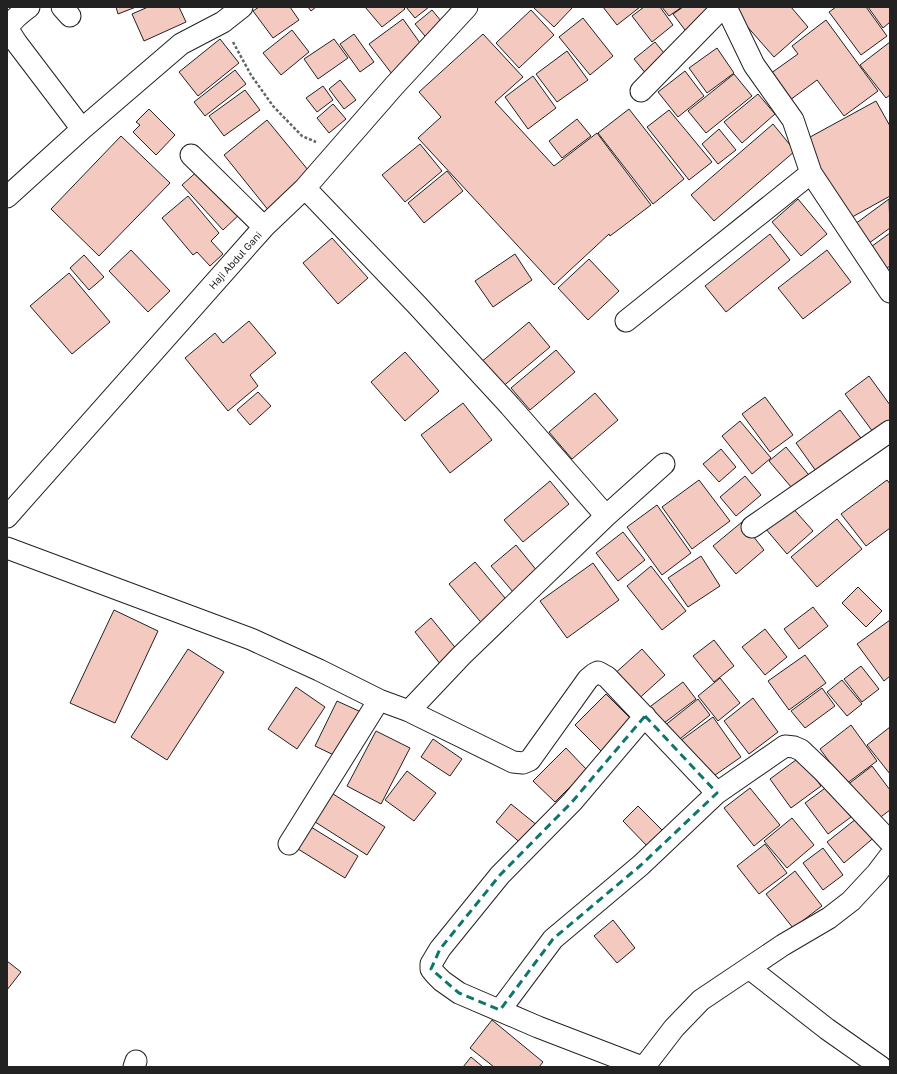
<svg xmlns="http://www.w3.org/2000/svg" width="897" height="1074" viewBox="0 0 897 1074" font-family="'Golos Text',sans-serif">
<rect width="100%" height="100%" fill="#fff"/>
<path fill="#f3c9c0" stroke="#222" d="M116 7H136L118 14Z
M148 7H179L186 22 144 41 132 14Z
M259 7H290L299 20 273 38 253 11Z
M308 7H316L311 11Z
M365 7H403L405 9 382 27Z
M406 7H429L415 18Z
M533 7H573L554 27Z
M603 7H640L617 25Z
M644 7H660L673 25 652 42 632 16Z
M662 7H682L669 16Z
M683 7H716L688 34 673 14Z
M730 7H791L808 27 774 57Z
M836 7H866L887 36 861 55 829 12Z
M868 7H890V22L883 28Z
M432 10 446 27 429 41 415 24Z
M531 10 554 35 519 68 496 43Z
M583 18 613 56 590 75 559 37Z
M403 19 425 50 392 74 369 44Z
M826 20 878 91 844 116 817 80 786 103 767 76 798 54 792 46Z
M292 30 309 52 281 75 263 53Z
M354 34 374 62 360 72 340 44Z
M483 34 523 77 495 102 554 166 597 133 651 205 610 236 609 234 554 285 418 138 441 117 419 92Z
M220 39 239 63 198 96 179 72Z
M334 39 348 58 318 79 304 59Z
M655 42 668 58 647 75 634 59Z
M890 42V95L886 98 860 65Z
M717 48 734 73 707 93 689 68Z
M567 51 588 80 557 102 536 74Z
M235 70 246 84 205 116 194 102Z
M685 71 704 96 678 117 658 92Z
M734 74 752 96 706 133 688 111Z
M533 76 556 108 528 129 505 97Z
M340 80 356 100 344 109 329 89Z
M323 86 333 100 317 112 306 98Z
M245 90 260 110 224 136 209 116Z
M758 94 775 114 742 143 724 122Z
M876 101 890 126V196L845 221 801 142Z
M333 104 346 119 329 133 317 118Z
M149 109 175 135 156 155 133 132 140 125 136 122Z
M629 109 684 179 653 204 598 133Z
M669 110 712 162 689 180 647 127Z
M577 119 591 136 562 158 549 141Z
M267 120 313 176 269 211 224 155Z
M773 124 795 151 714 221 691 195Z
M719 129 736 150 718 164 702 144Z
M121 136 170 183 99 256 51 209Z
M420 144 442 171 405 202 382 175Z
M201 168 242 212 223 230 182 185Z
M447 171 463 191 424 223 408 203Z
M188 196 219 233 211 241 223 254 210 266 197 252 193 255 162 218Z
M798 199 827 234 801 256 772 222Z
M889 199 890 228 865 246 851 227Z
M890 233V266L884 270 868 249Z
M770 234 790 260 726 312 705 286Z
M332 238 368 278 338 304 303 263Z
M131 250 170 291 148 312 109 271Z
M827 250 851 282 803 319 778 288Z
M515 254 532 280 493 307 475 281Z
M84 255 104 277 89 290 70 268Z
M589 259 619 291 588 320 558 288Z
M69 273 110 322 72 354 30 306Z
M249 321 276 353 250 375 258 386 228 411 185 358 215 333 223 343Z
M529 322 550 347 501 388 480 363Z
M556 350 575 372 530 410 511 388Z
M405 352 439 391 405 421 371 382Z
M869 376 890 405V420L873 432 845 394Z
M258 392 271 406 250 425 237 410Z
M595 393 618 420 572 459 549 432Z
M765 397 793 435 770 452 742 414Z
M463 403 492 440 450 473 421 435Z
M840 410 866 445 821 478 796 443Z
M740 421 771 458 752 474 722 436Z
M786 447 813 480 797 494 769 461Z
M721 449 736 467 719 482 703 464Z
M745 476 761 495 736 516 720 497Z
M699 480 730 521 692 549 662 507Z
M887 480 890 484V528L866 546 841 514Z
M550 481 569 504 523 542 504 520Z
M657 505 691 553 662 575 627 527Z
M791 506 813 531 787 554 765 528Z
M837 519 862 549 817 587 791 557Z
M742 522 764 550 736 574 713 546Z
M623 532 645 560 618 581 596 553Z
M516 545 538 572 513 592 491 566Z
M701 556 720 586 688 607 668 578Z
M475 562 510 604 484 626 449 584Z
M593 563 619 600 567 638 540 601Z
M651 566 686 611 662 630 627 586Z
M858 587 882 611 866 627 842 603Z
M813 607 828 626 799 649 784 629Z
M114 610 158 631 115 723 70 703Z
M431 618 458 651 441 665 415 632Z
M890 620V676L884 681 857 644Z
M765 629 787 657 765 675 742 647Z
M714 640 734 666 714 682 693 656Z
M188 649 224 672 167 760 131 737Z
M642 649 665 675 635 702 612 676Z
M805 655 826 683 789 710 768 681Z
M861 666 879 689 862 702 844 679Z
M720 678 740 703 718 721 698 696Z
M842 680 862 704 847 716 827 692Z
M683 682 696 699 660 726 647 709Z
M296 687 325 707 297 749 268 729Z
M822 688 835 706 805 728 791 711Z
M606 694 632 720 601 751 575 725Z
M753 698 778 732 749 754 724 721Z
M698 699 710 715 676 742 664 726Z
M337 701 361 712 340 758 315 746Z
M713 717 741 757 708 780 680 741Z
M851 725 877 761 846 784 820 749Z
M890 727V774L867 745Z
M376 731 410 748 381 804 347 786Z
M433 739 462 759 450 776 421 757Z
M566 748 587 770 555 802 533 781Z
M800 757 821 786 791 808 770 779Z
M872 766 890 790V810L874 822 846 786Z
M407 771 436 793 414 821 385 800Z
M828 786 851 817 828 834 805 803Z
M750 788 780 825 754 846 724 808Z
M330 792 385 827 367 855 312 820Z
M511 804 538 826 523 845 496 822Z
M638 806 665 833 649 848 623 821Z
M861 815 877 835 844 863 827 842Z
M792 818 814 845 787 868 764 841Z
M311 827 358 856 345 878 298 849Z
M765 844 787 873 759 894 737 866Z
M823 848 843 875 823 890 803 863Z
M795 871 822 906 793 928 766 894Z
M613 920 635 948 617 963 594 936Z
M7 961 21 972 7 990Z
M492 1020 543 1062 539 1067H494L470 1048Z
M471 1057 483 1067H463Z"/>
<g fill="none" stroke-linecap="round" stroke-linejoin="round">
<g stroke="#222" stroke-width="23">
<path id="street" d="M29 7C24 11 9 22 9 28 9 33 14 38 16 42L82 129
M62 7 70 16
M726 7 754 65 793 120 811 173 890 292
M641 91 723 7
M191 155 264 227
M305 188 417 305 510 406 606 516
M7 197 82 129 181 44 223 22 242 7
M626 321 811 173
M7 517 264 227 305 188 394 86 467 7
M752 527 890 431
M7 548 251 639 319 670 379 700 409 711 513 762 523 763 530 760 588 679 594 674 598 672 607 677 717 793
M409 711 461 656 606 516 664 464
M289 844 379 700
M749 968 827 1029 881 1067
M500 1010 553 939 641 865 717 793 785 746 794 747 801 750 824 772 890 842
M134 1067 136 1061
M642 1067 538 1027 459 993 442 981 435 974 431 969V964L440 949 500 875 572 802 645 716
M644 1067 674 1028 701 1000 783 945 829 918 851 901 877 873 890 856"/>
</g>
<path stroke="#646464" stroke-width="2.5" stroke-dasharray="3 2" stroke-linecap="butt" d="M233 42 251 75 273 106 302 136 316 142"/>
<use href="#street" stroke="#fff" stroke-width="21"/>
</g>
<path fill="none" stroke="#0f766e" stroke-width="3" stroke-dasharray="8 5" stroke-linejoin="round" d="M645 716 717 793 641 865 553 939 500 1010 459 993 431 969 440 949 500 875 572 802Z"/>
<g text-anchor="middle" stroke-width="3" stroke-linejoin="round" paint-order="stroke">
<g font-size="10" fill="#222" stroke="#fff">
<text transform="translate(235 260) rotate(-48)" y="4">Haji Abdul Gani</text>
</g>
</g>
<rect width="897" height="1074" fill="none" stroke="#222222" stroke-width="16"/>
</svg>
